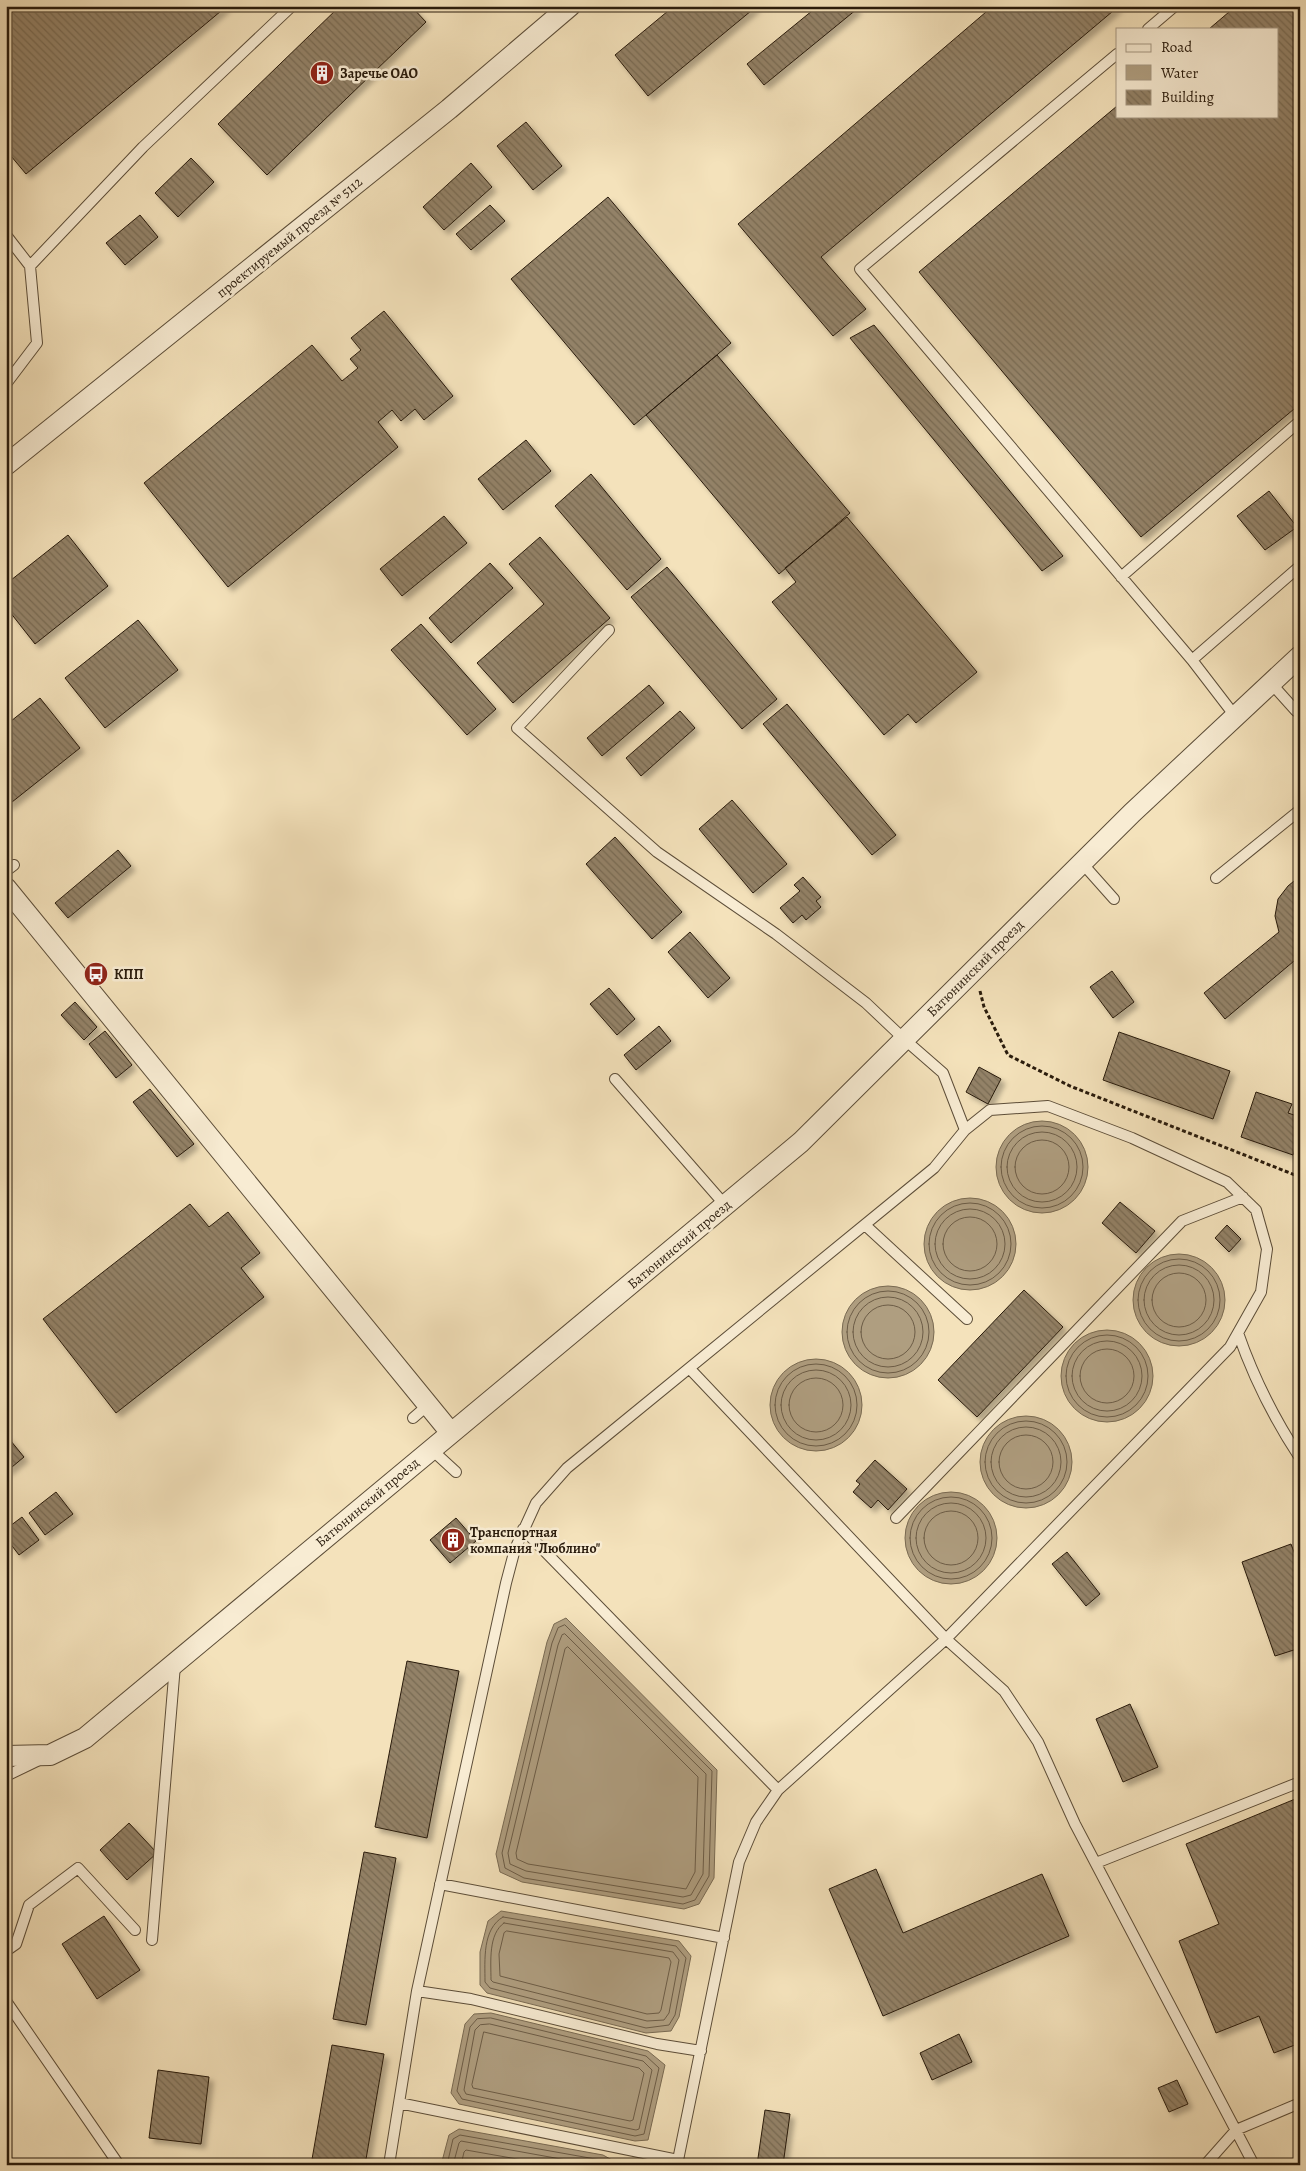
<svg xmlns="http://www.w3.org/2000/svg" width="1306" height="2171" viewBox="0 0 1306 2171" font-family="Alegreya,serif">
<defs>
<pattern id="building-back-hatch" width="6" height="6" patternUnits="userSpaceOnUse" patternTransform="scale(1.25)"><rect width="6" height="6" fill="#938267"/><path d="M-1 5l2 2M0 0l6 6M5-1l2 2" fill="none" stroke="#786a53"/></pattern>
<filter id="shadow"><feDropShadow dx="4.5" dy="4.5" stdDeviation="2.5" flood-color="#0004"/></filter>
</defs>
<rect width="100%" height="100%" fill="#f4e2bb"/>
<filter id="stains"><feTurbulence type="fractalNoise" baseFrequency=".004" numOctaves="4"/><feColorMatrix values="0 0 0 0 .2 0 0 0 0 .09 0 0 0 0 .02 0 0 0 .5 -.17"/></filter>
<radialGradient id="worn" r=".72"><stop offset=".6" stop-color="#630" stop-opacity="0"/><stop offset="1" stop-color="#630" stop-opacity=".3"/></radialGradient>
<path fill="#af9e80" stroke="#796a52" d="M996 1167a46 46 0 1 1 92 0a46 46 0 1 1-92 0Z
M924 1244a46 46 0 1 1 92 0a46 46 0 1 1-92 0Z
M1133 1300a46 46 0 1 1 92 0a46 46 0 1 1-92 0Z
M842 1332a46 46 0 1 1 92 0a46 46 0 1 1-92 0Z
M1061 1376a46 46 0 1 1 92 0a46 46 0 1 1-92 0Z
M770 1405a46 46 0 1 1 92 0a46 46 0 1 1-92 0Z
M980 1462a46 46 0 1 1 92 0a46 46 0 1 1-92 0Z
M905 1538a46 46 0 1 1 92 0a46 46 0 1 1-92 0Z
M566 1618 717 1770 714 1878 699 1904 684 1909 522 1882 500 1872 496 1854 547 1642 554 1624Z
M501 1911 679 1941 691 1956 679 2017 671 2031 646 2033 487 1993 480 1985V1952L488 1921Z
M491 2013 648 2051 665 2065 648 2140 635 2141 459 2104 451 2093 465 2024 474 2014Z
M459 2129 603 2155 621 2165H441L449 2135Z"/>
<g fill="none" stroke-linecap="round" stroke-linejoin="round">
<path stroke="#6c5c46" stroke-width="1" d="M1001 1167a41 41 0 1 1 82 0a41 41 0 1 1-82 0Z
M1007 1167a35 35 0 1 1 70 0a35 35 0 1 1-70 0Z
M1015 1167a27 27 0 1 1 54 0a27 27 0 1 1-54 0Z
M929 1244a41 41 0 1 1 82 0a41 41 0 1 1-82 0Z
M935 1244a35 35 0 1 1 70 0a35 35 0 1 1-70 0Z
M943 1244a27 27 0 1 1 54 0a27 27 0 1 1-54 0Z
M1138 1300a41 41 0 1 1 82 0a41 41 0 1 1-82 0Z
M1144 1300a35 35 0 1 1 70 0a35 35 0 1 1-70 0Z
M1152 1300a27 27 0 1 1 54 0a27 27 0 1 1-54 0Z
M847 1332a41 41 0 1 1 82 0a41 41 0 1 1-82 0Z
M853 1332a35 35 0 1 1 70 0a35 35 0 1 1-70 0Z
M861 1332a27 27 0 1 1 54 0a27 27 0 1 1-54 0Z
M1066 1376a41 41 0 1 1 82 0a41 41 0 1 1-82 0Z
M1072 1376a35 35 0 1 1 70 0a35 35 0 1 1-70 0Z
M1080 1376a27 27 0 1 1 54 0a27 27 0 1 1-54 0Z
M775 1405a41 41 0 1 1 82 0a41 41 0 1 1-82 0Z
M781 1405a35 35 0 1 1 70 0a35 35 0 1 1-70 0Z
M789 1405a27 27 0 1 1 54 0a27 27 0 1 1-54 0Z
M985 1462a41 41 0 1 1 82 0a41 41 0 1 1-82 0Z
M991 1462a35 35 0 1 1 70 0a35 35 0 1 1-70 0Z
M999 1462a27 27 0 1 1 54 0a27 27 0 1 1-54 0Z
M910 1538a41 41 0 1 1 82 0a41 41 0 1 1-82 0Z
M916 1538a35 35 0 1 1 70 0a35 35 0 1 1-70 0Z
M924 1538a27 27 0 1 1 54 0a27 27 0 1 1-54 0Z
M565 1625 712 1771 709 1876 695 1900 683 1904 524 1878 505 1868 502 1853 552 1643 558 1628Z
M565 1634 706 1774 703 1874 691 1895 683 1897 526 1871 510 1864 508 1853 558 1645 562 1635Z
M568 1647 698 1777 695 1872 686 1889 528 1864 517 1859 516 1853 565 1649Z
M503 1917 676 1946 686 1958 675 2015 669 2025 646 2028 490 1988 485 1982C485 1960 482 1929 503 1917Z
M504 1923 673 1952 679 1960 669 2013 664 2020 647 2021 493 1982 491 1980C491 1962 488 1934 504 1923Z
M507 1931 669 1958 671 1962 661 2010 659 2013 647 2014 500 1976 499 1954 504 1933Z
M491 2018 646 2056 659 2068 644 2134 635 2136 462 2099 457 2091 470 2027 477 2019Z
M490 2024 643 2061 652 2070 639 2129 636 2130 466 2094 464 2090 475 2030 480 2025Z
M484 2032 639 2068 644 2073 633 2120 630 2121 473 2088 472 2085Z
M447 2165 453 2139 460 2135 601 2160 611 2165
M453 2165 459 2143 461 2141 594 2165
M461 2165 464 2152 466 2150 551 2165"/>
</g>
<path fill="url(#building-back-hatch)" stroke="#291b0c" filter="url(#shadow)" d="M6 6H227L26 174 6 150Z
M340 6H411L426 22 267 175 218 124Z
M674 6H757L648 96 615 55Z
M818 6H854L857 9 764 85 747 64Z
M993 6H1119L821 257 866 309 833 336 738 224Z
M1236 6H1300V404L1141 537 919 272 1117 106V116H1277V29H1209Z
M526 122 562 166 533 190 497 146Z
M191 158 214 182 178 217 155 193Z
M471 163 492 187 444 230 423 207Z
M608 197 731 343 634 425 511 279Z
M490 205 505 221 471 250 456 234Z
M140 215 158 237 125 265 106 243Z
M384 311 453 396 424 420 415 409 401 421 392 410 378 422 398 447 228 587 144 483 312 345 342 381 358 368 350 359 361 350 351 338Z
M874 325 1063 556 1042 571 850 338Z
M717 355 850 513 779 574 646 415Z
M526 440 551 471 503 510 478 479Z
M591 474 661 559 627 590 555 506Z
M1269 491 1297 527 1265 550 1237 516Z
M444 516 467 543 402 596 380 569Z
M847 517 977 672 916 723 908 714 884 735 772 602 796 582 785 568Z
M68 535 108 586 35 644 6 607V584Z
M540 537 610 618 513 703 477 663 544 604 509 564Z
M490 563 513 588 451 643 429 618Z
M667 567 777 699 742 729 631 597Z
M138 620 178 670 105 728 65 678Z
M421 624 496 709 467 735 391 650Z
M649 685 664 703 602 756 587 738Z
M40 698 80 748 7 806 6 725Z
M787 704 896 835 872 855 763 724Z
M680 711 695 728 641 776 626 758Z
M732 800 787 864 753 893 699 829Z
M615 837 682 912 652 939 586 864Z
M118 850 131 866 68 918 55 903Z
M1300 876V956L1225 1019 1204 993 1279 932 1275 916 1278 899 1288 886Z
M803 877 821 897 816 901 821 907 806 920 802 915 793 923 780 908 800 891 794 885Z
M690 932 730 978 708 998 668 952Z
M1112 971 1134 1002 1113 1018 1090 987Z
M609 988 635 1019 617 1035 590 1004Z
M75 1002 97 1027 84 1040 61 1015Z
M659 1026 671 1041 636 1070 624 1055Z
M105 1031 132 1065 116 1078 89 1044Z
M1119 1032 1230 1071 1213 1119 1103 1080Z
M979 1067 1001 1079 988 1104 966 1092Z
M150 1089 194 1144 177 1157 133 1102Z
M1256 1092 1292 1104 1288 1113 1300 1117V1134L1293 1155 1241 1137Z
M1120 1202 1155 1231 1136 1253 1102 1223Z
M190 1204 209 1227 228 1212 260 1253 241 1268 264 1297 116 1413 43 1319Z
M1227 1225 1241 1239 1229 1252 1215 1238Z
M1024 1290 1063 1327 977 1417 938 1380Z
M6 1435 24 1457 6 1472Z
M875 1460 907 1489 888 1510 878 1500 871 1508 853 1492 860 1484 856 1481Z
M56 1492 73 1514 45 1535 29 1513Z
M22 1517 39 1540 19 1555 6 1538V1529Z
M456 1518 476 1541 450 1563 430 1540Z
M1291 1544 1300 1568V1648L1275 1656 1242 1562Z
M1067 1552 1100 1594 1086 1606 1052 1564Z
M407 1661 459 1671 427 1838 375 1827Z
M1130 1704 1158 1767 1123 1782 1096 1719Z
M1300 1797V2043L1274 2053 1259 2016 1216 2033 1179 1941 1219 1924 1186 1844Z
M129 1823 157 1853 127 1880 100 1850Z
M364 1852 396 1858 366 2025 333 2019Z
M876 1869 903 1933 1042 1874 1069 1936 883 2016 829 1889Z
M104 1916 140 1970 97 1999 62 1944Z
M959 2034 972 2062 932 2080 920 2053Z
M332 2045 384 2054 365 2165H311Z
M158 2070 209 2077 201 2144 149 2138Z
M1177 2080 1188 2104 1169 2112 1158 2088Z
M765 2110 790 2114 783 2165H757Z"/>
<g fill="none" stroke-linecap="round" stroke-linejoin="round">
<g stroke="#5c4d38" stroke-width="12">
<path id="lane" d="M1148 29 1175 6
M1117 54 860 269 1192 660
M6 235 30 266 37 343 6 384
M30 266 143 147 292 6
M1121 577 1300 421
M609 630 517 728 657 852 776 934 866 1003 904 1039 943 1073 965 1130
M1271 683 1296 711
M1235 716 1192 660 1300 566
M1082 863 1114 899
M6 871 14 865
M1216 878 1300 810
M615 1079 725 1205
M865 1225 967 1319
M1238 1333C1254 1379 1273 1417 1300 1458
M690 1369 946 1639 1004 1691 1038 1742 1075 1824 1254 2165
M413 1418 428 1405
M431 1449 456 1472
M896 1518 1182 1221 1243 1197
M523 1529 778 1790
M6 1776 39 1760
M1096 1863 1300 1782
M440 1884 724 1938
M152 1940 175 1665
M6 1951 16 1944 29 1905 78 1868 135 1930
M417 1991 471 1999 657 2044 701 2051
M6 2001 119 2165
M399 2103 678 2160
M389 2165 417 1991 506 1583 515 1549 536 1503 567 1468 934 1168 965 1130 990 1110 1048 1106 1132 1138 1227 1182 1256 1210 1267 1249 1261 1292 1230 1347 946 1639 778 1790 756 1822 739 1862 677 2165
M1205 2165 1236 2130 1300 2103"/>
</g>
<g stroke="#5c4d38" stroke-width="22">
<path id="street" d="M6 465 449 109 570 6
M6 888 451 1433
M6 1756 50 1755 85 1738 801 1142 1132 813 1300 656"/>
</g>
<path stroke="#291b0c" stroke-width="3" stroke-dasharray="4 2.5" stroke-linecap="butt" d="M980 991 984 1007 1008 1055 1070 1086 1300 1177"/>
<use href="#lane" stroke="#f8ecd3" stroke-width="10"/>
<use href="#street" stroke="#f8ecd3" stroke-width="20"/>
</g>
<defs>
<g id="building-disc" transform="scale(1.25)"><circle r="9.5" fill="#8f2418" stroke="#f8ecd3"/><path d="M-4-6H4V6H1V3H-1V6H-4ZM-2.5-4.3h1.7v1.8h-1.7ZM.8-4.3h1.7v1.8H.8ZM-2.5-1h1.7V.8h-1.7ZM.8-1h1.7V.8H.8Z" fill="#fff"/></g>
<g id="bus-disc" transform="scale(1.25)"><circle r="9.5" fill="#8f2418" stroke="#f8ecd3"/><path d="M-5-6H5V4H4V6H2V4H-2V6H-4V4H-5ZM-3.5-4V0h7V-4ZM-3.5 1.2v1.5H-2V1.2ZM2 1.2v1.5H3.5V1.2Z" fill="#fff"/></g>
</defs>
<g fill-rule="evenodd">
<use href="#building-disc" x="322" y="73"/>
<use href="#bus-disc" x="96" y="974"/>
<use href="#building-disc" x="453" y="1540"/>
</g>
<g text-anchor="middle" stroke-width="5" stroke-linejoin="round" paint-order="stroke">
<g font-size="14" font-weight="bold" fill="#291b0c" stroke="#f8ecd3" text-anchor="start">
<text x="340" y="78">Заречье ОАО</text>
<text x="114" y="979">КПП</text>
<text x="470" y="1537">Транспортная<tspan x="470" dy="16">компания "Люблино"</tspan></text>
</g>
<g font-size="14" fill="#291b0c" stroke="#f8ecd3">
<text transform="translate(289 237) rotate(-39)" y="5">проектируемый проезд № 5112</text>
<text transform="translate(975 968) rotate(-45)" y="5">Батюнинский проезд</text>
<text transform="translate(679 1244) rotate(-40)" y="5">Батюнинский проезд</text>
<text transform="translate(367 1502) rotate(-40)" y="5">Батюнинский проезд</text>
</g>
</g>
<rect width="1306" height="2171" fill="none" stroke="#f4e2bb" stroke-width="25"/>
<rect x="8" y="8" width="1291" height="2156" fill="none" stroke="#291b0c" stroke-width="2.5"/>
<rect x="12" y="12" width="1281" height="2146" fill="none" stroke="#291b0c"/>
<rect x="1116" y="28" width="162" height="90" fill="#f8ecd3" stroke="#a59883"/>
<rect x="1126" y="44" width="25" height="8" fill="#f8ecd3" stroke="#a59883"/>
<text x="1161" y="52" font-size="15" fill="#291b0c">Road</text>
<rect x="1126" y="65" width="25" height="15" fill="#af9e80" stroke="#a59883"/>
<text x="1161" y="78" font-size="15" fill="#291b0c">Water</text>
<rect x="1126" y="90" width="25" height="15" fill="url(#building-back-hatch)" stroke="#a59883"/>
<text x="1161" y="102" font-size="15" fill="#291b0c">Building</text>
<rect width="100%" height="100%" filter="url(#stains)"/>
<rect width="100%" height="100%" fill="url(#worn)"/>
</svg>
